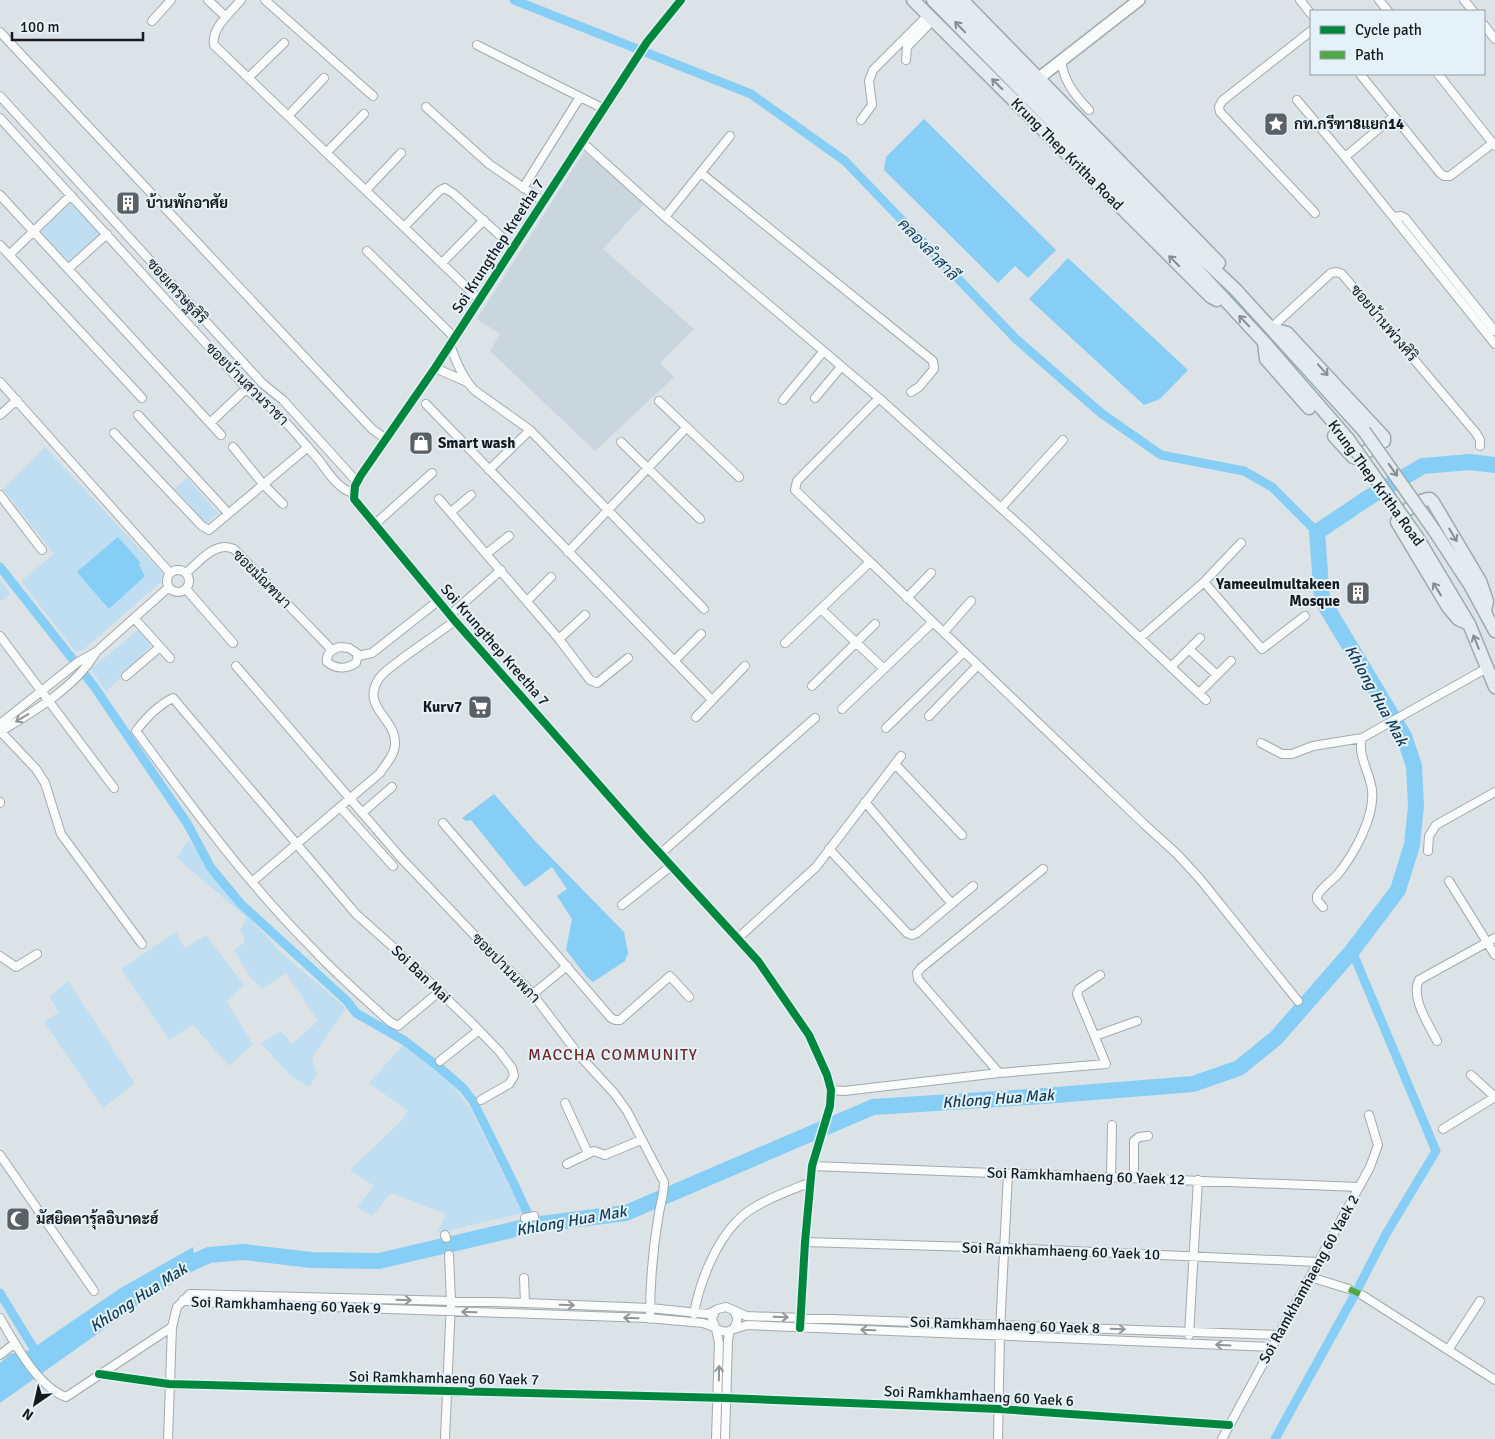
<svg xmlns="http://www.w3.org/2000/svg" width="1495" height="1439" viewBox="0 0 1495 1439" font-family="Signika,Sarabun,sans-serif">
<rect width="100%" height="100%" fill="#dce3e7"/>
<path fill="#c9d6de" d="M584 152 646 202 603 249 694 329 660 363 674 377 595 451 490 351 500 334 477 319Z"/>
<path fill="#bfdef1" d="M71 203 100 234 69 263 40 231Z
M45 447 162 573 161 582 83 650 76 652 21 581 54 554 3 489Z
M187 478 218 513 206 524 175 488Z
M0 580 10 594 0 602Z
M138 630 153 644 106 692 91 669Z
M188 840 245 913 278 950 346 1008 312 1058 317 1075 309 1087 291 1076 261 1043 281 1031 292 1044 318 1021 286 973 262 989 250 977 234 950 245 942 240 929 247 918 177 858Z
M176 932 185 948 206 935 244 985 227 1002 253 1044 229 1066 193 1025 169 1040 121 969Z
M68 981 135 1083 103 1108 44 1022 59 1012 49 997Z
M404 1044 449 1081 471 1110 523 1213 437 1233 446 1214 391 1193 372 1216 357 1207 374 1186 350 1170 402 1120 408 1111 369 1083Z"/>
<path fill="#86cef6" d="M924 119 1056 250 1028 278 1015 266 998 283 884 170 886 157Z
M1068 258 1188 370 1160 399 1144 405 1029 299Z
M118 537 140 562 139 565 145 576 109 609 77 572Z
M494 794 535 841 624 932 628 953 625 961 593 982 586 976 566 950 572 919 557 896 567 889 552 867 525 887 471 820 466 821 462 818Z
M193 1247 196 1269 138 1305 0 1403V1363L10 1354 30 1350 119 1289Z"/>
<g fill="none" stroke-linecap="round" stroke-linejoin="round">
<path stroke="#86cef6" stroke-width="9" d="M514 0 751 94 845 161 1016 339 1101 413 1161 455 1244 471 1272 487 1317 532
M0 567 93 685 187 823 211 868 241 904 347 1001 356 1013 405 1041 440 1068 463 1088 473 1101 514 1184 533 1225
M0 1293 39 1357
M1275 1439 1354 1296 1386 1234 1436 1151 1352 951"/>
<path stroke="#86cef6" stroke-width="16" d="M174 1271 209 1255 243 1252 311 1260 379 1261 533 1225 626 1213 873 1107 1044 1096 1193 1084 1239 1068 1276 1038 1352 951 1398 890 1412 845 1416 806 1414 766 1404 736 1322 600 1317 532 1371 496 1423 466 1470 462 1495 465"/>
<g stroke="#a4a9ac" stroke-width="10">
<path id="street" d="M208 0 226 17
M241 0C231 12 211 28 214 45L479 299
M265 0 373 96
M681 0 647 42 435 368 361 475 355 486 354 499 455 621 644 836 758 961 809 1035 827 1075 831 1090 830 1106 812 1166 805 1242 800 1328
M1300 0 1311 14
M1379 0 1388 11
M1464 0 1473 11
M152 21 171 0
M1484 25 1495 39
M1311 31 1222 101 1219 107 1220 112 1315 213
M0 32 372 429 386 439
M477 45 604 109
M906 60 907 47 933 20
M1061 60C1064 82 1074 94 1089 110
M1360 74 1440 173 1444 176H1450L1493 143
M1438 74 1495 146
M248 78 284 43
M0 96 262 383 283 400 357 482
M1297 100 1345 157 1495 344
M426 107 489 164 543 201
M288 116 324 78
M0 118 252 394C277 408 299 438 318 459 328 472 338 489 353 493
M861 120 872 105 869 81 873 70 928 15
M582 142 665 217 879 398 1024 529 1206 700
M326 153 364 114
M1345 157 1394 116
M701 173 933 361 934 369 919 387 911 392
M523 188 580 97
M366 190 401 153
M0 195 221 435
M665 217 730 136
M1394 217 1401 216 1405 218 1495 331
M404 227 439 191 445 188 454 194 503 238
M0 245 142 398
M367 251 455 338
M9 255 71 195
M442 263 484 220
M68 269 107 234
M1271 328 1331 273 1337 272 1342 274 1476 433 1480 440V446
M450 345C456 361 462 377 474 390L530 430 704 609
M435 368 467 382
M0 382 170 573
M815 398 841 367
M879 398 797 481 795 490 1144 824 1177 854 1200 879 1298 1001
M783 400 823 352
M659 401 739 477
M426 404 712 700
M0 415 17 400
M138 415 228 513
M210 423 247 388
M114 433 202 526 209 530 308 447
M621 442 700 519
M233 447 263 484 283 504
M489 470 530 430
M0 495 42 550
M439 499 559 639 590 680 597 683 628 658
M1001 508 1063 440
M451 512 471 495
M374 525 432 473
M568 552 687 427
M486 554 509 536
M167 581a11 11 0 1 1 22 0a11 11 0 1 1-22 0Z
M186 573C199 562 216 540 234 549L332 650
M1204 582 1262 649 1305 616
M186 589 233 643
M907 598 931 573
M527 601 551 577
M821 609 884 669
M450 615 501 570
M134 618 170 658
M944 632 971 601
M0 636 114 788
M1140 638 1204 582 1241 543
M559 639 585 615
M785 643 870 562
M340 647 349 648 358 654 356 663C346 669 337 670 327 662 326 653 332 649 340 647Z
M1189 649 1217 675
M358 656 372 653 438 601
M674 661 701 634
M236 666 401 858 478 939 531 992 579 1055 614 1093 627 1111 664 1182C664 1193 661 1202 659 1213 653 1247 650 1284 650 1319
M1171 667 1200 638
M126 676 160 647
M812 686 875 624
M1199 693 1231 661
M842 709 933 622
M929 716 978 665
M696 717 745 666
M1 723 78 662 96 652 169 587
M886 728 964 652
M3 730C36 710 74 688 95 654
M2 733 36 769 45 783 61 834 142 944
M1261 743 1282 754H1292L1313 746 1362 738
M895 764 962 835
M0 802V803
M865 802 952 904
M340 807 393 866
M362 813 392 787
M443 823 611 1018 615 1020H620L670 976 689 997
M829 849 907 933 912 935 917 933 973 886
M1428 851 1429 836 1436 825 1495 792
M660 854 815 718
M1043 869 921 968 917 973 918 979 999 1073 1106 1064 1077 994 1079 989 1100 975
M1449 881 1495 955
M252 882 380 773C384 766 392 758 394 750 402 720 360 710 378 680 383 671 396 664 404 657 421 645 438 633 455 621
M622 905 671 866
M1323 907 1317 900V896C1322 887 1331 882 1338 874 1354 854 1375 817 1372 790 1370 773 1357 755 1362 738L1487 668
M737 939 816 867 901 756
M0 956 16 967 37 954
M439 992 398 1026 390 1022C364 998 337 975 313 949 247 883 191 806 136 731 146 718 158 705 173 698L356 914 393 947 472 1023 499 1051 512 1068 514 1076 509 1084 481 1100
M533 994 567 966
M1095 1036 1137 1021
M1437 1041C1429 1025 1410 997 1419 980L1495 938
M440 1061 479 1030
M831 1090 844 1091 999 1073
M565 1103 588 1153
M1443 1129 1495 1097 1471 1075
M0 1155 94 1291
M567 1164 594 1151 605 1155 641 1140
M812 1166 1359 1187
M1111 1177 1112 1125
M1134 1178V1141L1139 1137 1148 1136
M525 1218 534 1216
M445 1235 446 1238
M805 1242 1005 1248 1318 1262
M1310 1277 1349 1289
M524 1278 525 1303
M1362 1295 1495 1380
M183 1300 192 1302 647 1318 703 1323 714 1327
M733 1310 746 1316 1278 1335
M694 1314C699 1284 715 1243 737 1221 753 1203 789 1191 811 1182
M0 1318C15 1344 38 1387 66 1397L172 1327
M734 1329 747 1325 1272 1347
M1189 1335 1198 1180
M1448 1350 1480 1301
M0 1355 15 1343
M99 1374 169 1384 726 1398 999 1409 1229 1425
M168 1439 172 1327 177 1307 190 1294 525 1303 650 1308 708 1314 718 1309 726 1307 733 1310 737 1317V1321L734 1329 726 1332 716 1329 712 1319 715 1311
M445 1439 451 1301 449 1255
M716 1439 719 1343 716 1329
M725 1439 728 1340 730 1331
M998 1439 1000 1330 1008 1174
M1222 1439 1370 1167 1378 1145 1369 1115"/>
</g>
<g stroke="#a4a9ac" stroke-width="14">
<path id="secondary" d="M1039 78 1139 0"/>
</g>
<g stroke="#9baab2" stroke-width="15">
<path id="primary" d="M913 0 1211 297 1217 300
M933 0 1190 262 1264 342 1348 439
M948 0 1049 101 1198 254 1236 290 1364 431
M962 0 1219 263
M1276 330 1287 333 1384 437V441L1356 458 1353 457 1334 436
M1264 342 1266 359 1309 408
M1434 530 1470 585 1495 631
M1417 537 1469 624 1495 687
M1469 624 1458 619 1448 607 1397 522C1400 513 1420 499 1430 499L1433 502 1480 581 1487 601 1485 611"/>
</g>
<use href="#street" stroke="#fafbfb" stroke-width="8"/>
<use href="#secondary" stroke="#fafbfb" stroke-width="11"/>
<use href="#primary" stroke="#e3ebef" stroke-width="12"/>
<g stroke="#9baab2" stroke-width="15" stroke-linecap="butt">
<path id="primary-bridge" d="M1364 431 1434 530
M1348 439 1417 537"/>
</g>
<use href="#primary-bridge" stroke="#e3ebef" stroke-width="12"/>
<path stroke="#51a943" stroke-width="6" stroke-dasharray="12 6" stroke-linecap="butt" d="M1349 1289 1362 1295"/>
<g stroke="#e5f1f9" stroke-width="11">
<path id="cycleway" d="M681 0 647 42 435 368 361 475 355 486 354 499 455 621 644 836 758 961 809 1035 827 1075 831 1090 830 1106 812 1166 805 1242 800 1328
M99 1374 169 1384 726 1398 999 1409 1229 1425"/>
</g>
<use href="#cycleway" stroke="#00873e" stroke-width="8"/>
</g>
<defs><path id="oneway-shaft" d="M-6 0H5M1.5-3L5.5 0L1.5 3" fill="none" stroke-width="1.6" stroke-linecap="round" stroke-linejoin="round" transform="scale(1.25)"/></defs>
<g stroke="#878d90">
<use href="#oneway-shaft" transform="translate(960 27) rotate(-134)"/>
<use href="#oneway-shaft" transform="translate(997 84) rotate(-135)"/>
<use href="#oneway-shaft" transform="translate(1174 261) rotate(-135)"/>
<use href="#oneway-shaft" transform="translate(1244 321) rotate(-134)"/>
<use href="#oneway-shaft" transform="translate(1323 370) rotate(48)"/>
<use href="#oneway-shaft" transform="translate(1393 470) rotate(55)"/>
<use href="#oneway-shaft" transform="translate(1453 535) rotate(59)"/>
<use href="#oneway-shaft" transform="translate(1437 589) rotate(-122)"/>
<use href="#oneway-shaft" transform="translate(1476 642) rotate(-112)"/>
</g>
<g stroke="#939697">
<use href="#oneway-shaft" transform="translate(22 718) rotate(149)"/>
<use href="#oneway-shaft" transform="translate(404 1300) rotate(2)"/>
<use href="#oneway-shaft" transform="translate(567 1305) rotate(2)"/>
<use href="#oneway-shaft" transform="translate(469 1312) rotate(-178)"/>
<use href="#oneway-shaft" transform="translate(781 1317) rotate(2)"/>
<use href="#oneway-shaft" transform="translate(631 1318) rotate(-178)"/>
<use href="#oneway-shaft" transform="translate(1118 1329) rotate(2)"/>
<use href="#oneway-shaft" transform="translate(868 1330) rotate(-178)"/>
<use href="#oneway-shaft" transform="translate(1223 1345) rotate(-177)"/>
<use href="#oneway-shaft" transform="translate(719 1373) rotate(-89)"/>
</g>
<defs>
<g id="sight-square" transform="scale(1.25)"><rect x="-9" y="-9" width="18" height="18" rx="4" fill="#5b6064" stroke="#e5f1f9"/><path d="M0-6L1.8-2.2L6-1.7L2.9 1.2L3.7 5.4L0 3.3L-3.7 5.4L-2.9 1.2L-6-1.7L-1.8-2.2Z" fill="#fff"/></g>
<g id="building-square" transform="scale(1.25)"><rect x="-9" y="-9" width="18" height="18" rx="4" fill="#5b6064" stroke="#e5f1f9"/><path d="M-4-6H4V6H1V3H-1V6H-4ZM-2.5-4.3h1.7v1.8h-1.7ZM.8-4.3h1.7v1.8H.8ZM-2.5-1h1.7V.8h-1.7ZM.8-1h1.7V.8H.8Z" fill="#fff"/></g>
<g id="shop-square" transform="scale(1.25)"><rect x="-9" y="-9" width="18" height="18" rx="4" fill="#5b6064" stroke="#e5f1f9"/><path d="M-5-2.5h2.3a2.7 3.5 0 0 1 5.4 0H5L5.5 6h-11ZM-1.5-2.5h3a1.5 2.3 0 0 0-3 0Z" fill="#fff"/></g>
<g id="supermarket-square" transform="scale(1.25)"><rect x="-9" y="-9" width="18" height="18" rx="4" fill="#5b6064" stroke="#e5f1f9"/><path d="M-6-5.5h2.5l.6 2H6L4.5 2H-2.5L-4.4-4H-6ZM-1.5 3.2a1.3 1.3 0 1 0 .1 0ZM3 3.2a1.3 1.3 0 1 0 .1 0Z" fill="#fff"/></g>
<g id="mosque-square" transform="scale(1.25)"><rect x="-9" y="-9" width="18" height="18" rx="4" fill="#5b6064" stroke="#e5f1f9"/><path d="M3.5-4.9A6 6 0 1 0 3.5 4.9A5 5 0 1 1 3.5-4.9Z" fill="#fff"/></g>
</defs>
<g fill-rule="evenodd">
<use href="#sight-square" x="1276" y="124"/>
<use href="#building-square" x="128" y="203"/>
<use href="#shop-square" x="421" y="443"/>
<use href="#building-square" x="1358" y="593"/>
<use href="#supermarket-square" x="480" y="707"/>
<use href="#mosque-square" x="18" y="1219"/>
</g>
<g text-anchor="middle" stroke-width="4" stroke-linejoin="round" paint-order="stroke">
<g font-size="15" font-weight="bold" fill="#161a1d" stroke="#e5f1f9" text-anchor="start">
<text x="1294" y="129">กท.กรีฑา8แยก14</text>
<text x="146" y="208">บ้านพักอาศัย</text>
<text x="438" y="448">Smart wash</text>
<text x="1340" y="589" text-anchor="end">Yameeulmultakeen<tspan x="1340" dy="17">Mosque</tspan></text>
<text x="462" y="712" text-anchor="end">Kurv7</text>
<text x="36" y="1224">มัสยิดดารุ้ลอิบาดะฮ์</text>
</g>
<g font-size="15" fill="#161a1d" stroke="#e5f1f9">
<text transform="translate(1067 154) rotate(45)" y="5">Krung Thep Kritha Road</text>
<text transform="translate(498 246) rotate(-57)" y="5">Soi Krungthep Kreetha 7</text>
<text transform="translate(177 291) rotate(48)" y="5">ซอยเศรษฐสิริ</text>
<text transform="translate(1384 323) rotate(50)" y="5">ซอยบ้านพ่วงศิริ</text>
<text transform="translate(247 384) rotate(45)" y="5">ซอยบ้านสวนราชา</text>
<text transform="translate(1376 483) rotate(54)" y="5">Krung Thep Kritha Road</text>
<text transform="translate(262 579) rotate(45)" y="5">ซอยมัณฑนา</text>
<text transform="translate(495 645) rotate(49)" y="5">Soi Krungthep Kreetha 7</text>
<text transform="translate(506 968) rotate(46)" y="5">ซอยปานนพภา</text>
<text transform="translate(421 974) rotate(44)" y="5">Soi Ban Mai</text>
<text transform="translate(1086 1176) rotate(2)" y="5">Soi Ramkhamhaeng 60 Yaek 12</text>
<text transform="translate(1061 1251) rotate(2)" y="5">Soi Ramkhamhaeng 60 Yaek 10</text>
<text transform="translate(1309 1279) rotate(-61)" y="5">Soi Ramkhamhaeng 60 Yaek 2</text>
<text transform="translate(286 1305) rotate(2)" y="5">Soi Ramkhamhaeng 60 Yaek 9</text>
<text transform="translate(1005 1325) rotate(2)" y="5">Soi Ramkhamhaeng 60 Yaek 8</text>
<text transform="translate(444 1378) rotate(1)" y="5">Soi Ramkhamhaeng 60 Yaek 7</text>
<text transform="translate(979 1396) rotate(3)" y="5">Soi Ramkhamhaeng 60 Yaek 6</text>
</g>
<g font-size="16" font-style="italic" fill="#113c53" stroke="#e5f1f9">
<text transform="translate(929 249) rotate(46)" y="6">คลองลำสาลี</text>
<text transform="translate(1377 695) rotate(61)" y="6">Khlong Hua Mak</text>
<text transform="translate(998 1098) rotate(-4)" y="6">Khlong Hua Mak</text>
<text transform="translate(571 1220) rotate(-10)" y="6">Khlong Hua Mak</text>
<text transform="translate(138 1297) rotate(-33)" y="6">Khlong Hua Mak</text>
</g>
<g font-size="16" letter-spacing="1" fill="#702a27" stroke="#e5f1f9">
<text x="613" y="1060">MACCHA COMMUNITY</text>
</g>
</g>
<rect x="1310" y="10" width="175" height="65" fill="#e5f1f9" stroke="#929ba1"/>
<rect x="1320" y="26" width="25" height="8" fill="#00873e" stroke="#929ba1"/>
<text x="1355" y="35" font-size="15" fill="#161a1d">Cycle path</text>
<rect x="1320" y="51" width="25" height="8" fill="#51a943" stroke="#929ba1"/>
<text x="1355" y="60" font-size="15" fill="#161a1d">Path</text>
<g transform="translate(35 1404) rotate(214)" stroke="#e5f1f9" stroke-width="4" paint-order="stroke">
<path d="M0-4L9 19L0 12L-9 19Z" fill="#161a1d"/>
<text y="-8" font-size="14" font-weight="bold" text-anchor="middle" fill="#161a1d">N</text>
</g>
<path d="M12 32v8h131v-8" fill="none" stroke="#161a1d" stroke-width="2.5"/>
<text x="20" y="32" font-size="15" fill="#161a1d" stroke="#e5f1f9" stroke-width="4" paint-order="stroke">100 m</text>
</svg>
